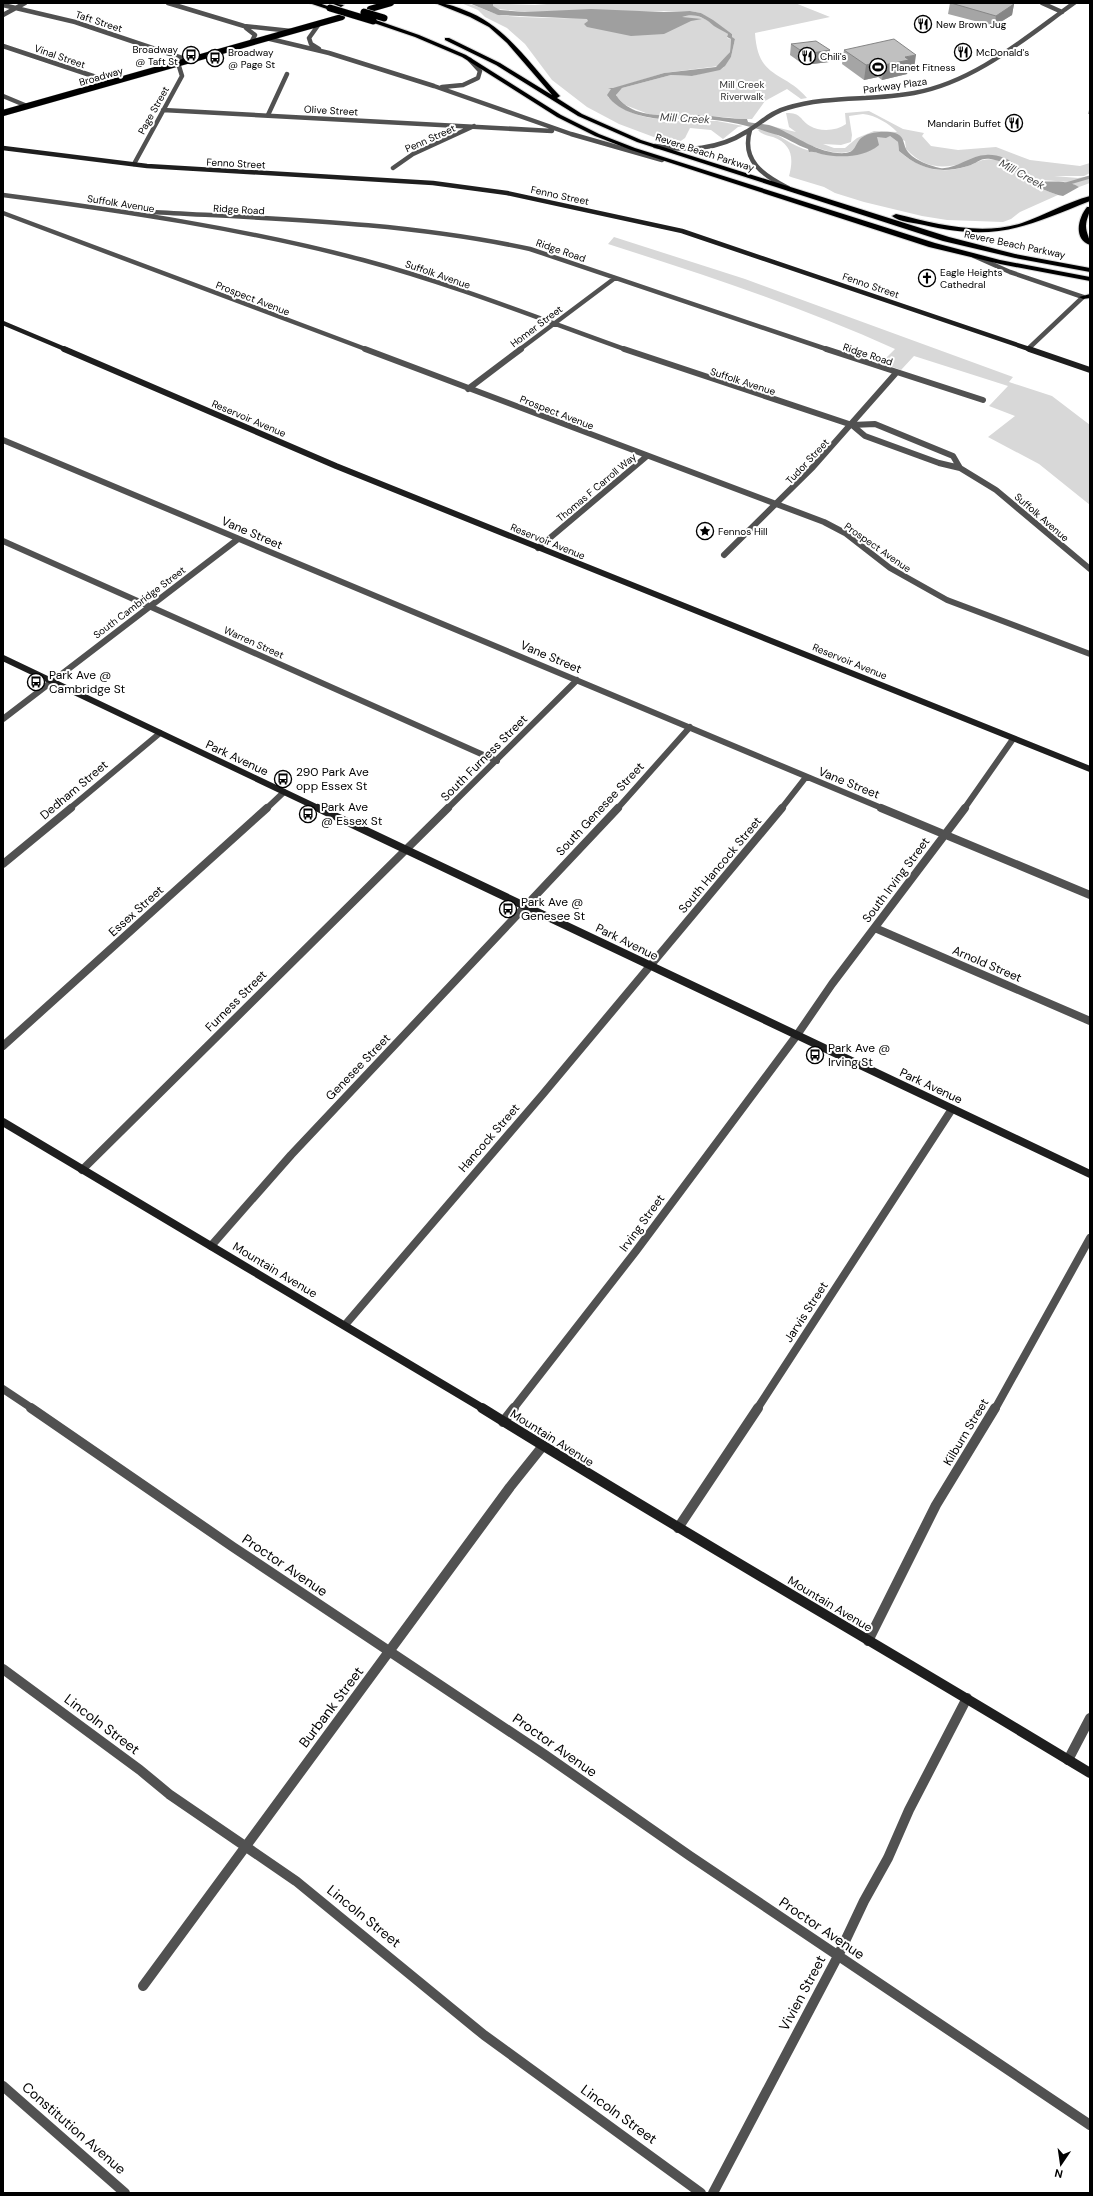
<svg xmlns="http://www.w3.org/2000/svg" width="1093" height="2196" viewBox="0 0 1093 2196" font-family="'DM Sans',sans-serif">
<rect width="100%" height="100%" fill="#fff"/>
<path fill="#d8d8d8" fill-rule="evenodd" d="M461 3C477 3 490 15 507 16 568 21 629 16 691 14 704 17 717 25 728 34L727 38 731 39 730 52 719 66 664 73 612 89 608 97C623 112 644 119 665 119L666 121H717L743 126 738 127 723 139 711 130 690 128 685 138 675 145 619 124 587 107 552 80 525 44 507 28 485 17 478 10Z
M485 3 535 5 559 3H795L830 17 755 33C758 80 783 70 807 98L801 99 787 89 765 101 752 119H747L697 115 661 116 651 115 625 105 617 97 616 93 622 88 671 75 692 76 723 68 731 57 735 39 731 37 732 34 701 13 690 11 525 12 498 9Z
M869 111 903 129 924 133 922 136 931 146 958 150 996 147 1030 160 1080 166 1090 163V173L1084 176H1054L1078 178 1090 176V183L1079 187 1068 182 1030 179 1021 172 990 156C958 164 933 178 906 149L905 141 883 132C873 138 860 149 848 152 828 157 792 137 775 127L796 132 789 127 786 113C802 113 799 119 810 126 820 132 837 131 846 124L845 113ZM863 114C875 115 890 124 897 132L874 131 857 138 845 148H834L823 144 841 145 851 142 852 135 849 116Z
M758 130C766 129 777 134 784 139 808 155 850 163 876 147L877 137 890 136 898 142 899 151C919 169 942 175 968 166 978 163 981 157 996 160 1009 163 1015 173 1025 180 1035 187 1047 191 1058 195L1020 212 1011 219 1003 222 947 220 922 216 864 202 835 193 824 187 791 177 789 176C794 158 792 144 773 137 767 135 762 135 758 130Z
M614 237 745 279 1013 377 1009 382 1052 396 1090 425V505L1039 464 988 437 1015 416 989 406 1008 386 914 356 901 370 881 363 895 349C802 307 705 275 608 244Z"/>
<path fill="#9f9f9f" d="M469 3H493V6L500 10 525 12 591 9 664 12 690 11 701 13 713 20 732 34V37L735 39 731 57 725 66 720 70 692 76 671 75 622 88 616 95C634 122 672 114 700 115 715 116 731 119 747 119L748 122C757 124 768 124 775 127 798 137 820 155 846 153 855 152 855 145 860 139 866 132 886 130 895 133 904 136 903 142 906 149 911 159 930 166 940 168 955 170 971 155 986 155 996 154 1010 159 1017 166 1021 170 1027 179 1033 180 1049 184 1063 178 1079 187L1063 196 1058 195C1047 191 1035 187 1025 180 1015 173 1009 163 995 160 980 156 979 163 968 166 940 174 921 170 899 151L898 142 890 136 886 138 877 137 879 145C864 158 839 158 821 154 817 153 813 151 809 152L808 149C796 145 786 137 774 134 742 123 699 114 665 121L667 120C645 117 620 114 607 95L611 89 608 88H613L664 73 716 67 730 52 731 39 727 37 728 34C724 31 718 29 714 26 706 18 694 12 682 17L702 19 691 21 664 34 631 36 587 27 584 24 588 21 587 19 498 15Z"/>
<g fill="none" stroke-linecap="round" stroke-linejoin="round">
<path stroke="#9f9f9f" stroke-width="3" d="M1066 184 1090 177"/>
<g stroke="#dbdbdb" stroke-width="7">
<path id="primary" d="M370 9 391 3
M3 113 342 17"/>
</g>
<g stroke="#dbdbdb" stroke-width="2">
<path id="highway" d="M309 3H319L333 8 330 10Z
M331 3 344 5 341 7Z
M435 3C446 3 454 6 464 10 507 26 529 64 559 95L560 96 557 98 582 114 641 140 949 237 1015 254 1090 268V272L1015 258 943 241 637 142 578 116 496 65 445 40V38H449L500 63 552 95 507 43 489 27 470 17Z
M373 19 419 35 466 55 561 115 599 134 635 148 935 243 1000 260 1090 277V281L1000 264 929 247 631 150 595 136 557 117 462 57 415 37 371 22Z
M1090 196V201C1025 227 996 242 924 225 915 223 899 222 892 216L896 214C937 224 980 236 1022 223 1045 215 1067 202 1090 196Z
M1087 207H1090C1090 214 1086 219 1086 226 1086 233 1090 238 1090 245 1073 239 1078 218 1087 207Z
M1090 294V298L1083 299 1079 297Z"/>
</g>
<path stroke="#515151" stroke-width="4.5" d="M168 3 244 26 291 31
M1042 3 1062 12
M3 5 75 22 188 60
M3 15 25 3
M319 24 309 38 311 44 319 49
M246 28 255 35 251 43
M266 38 329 53 434 86 571 134 662 160
M3 46 111 82
M442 87 463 85 478 78 480 71 470 60
M3 96 27 106
M163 110 552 131
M268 115 287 74
M750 130C741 161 763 175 788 188
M655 146C687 151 718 150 746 132 760 124 771 112 787 108 828 95 872 101 914 93 975 82 1025 38 1074 3
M134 164 182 76 178 63
M393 168 413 154 474 126
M3 195C124 211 246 229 363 260 453 284 540 319 627 350
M151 212C278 219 405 222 530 249L829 350
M3 213 368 350
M974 256 1010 272 1083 297 1029 348
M519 350 615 278"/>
<path stroke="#515151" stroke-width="6" d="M365 349 824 522 845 533 890 568 947 600 1090 654
M624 349 852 425 875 424 953 456 960 468
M826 349 983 400
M468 389 521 349
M852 425 865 436 939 463 960 468 996 490 1090 569
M3 440 884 809
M3 541 497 761
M538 548 647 456
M724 555 813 467 896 373
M3 719 238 539
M69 809 160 733
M266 809 284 792
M447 809 577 680
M617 809 690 727
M781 809 806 777
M964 809 1013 739"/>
<path stroke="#515151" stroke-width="8" d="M881 808 1090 895
M3 864 71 808
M875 928 1090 1021
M3 1046 267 808
M82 1170 448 808
M211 1246 291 1155 618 808
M345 1325 543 1094 782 808
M3 1389 33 1409
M513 1409 636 1251 797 1035 832 984 965 808
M757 1409 952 1109
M995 1409 1090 1238"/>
<path stroke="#515151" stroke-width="10" d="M31 1408 233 1547 545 1755 690 1856 1090 2125
M503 1422 514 1408
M678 1528 758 1408
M868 1641 936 1505 995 1408
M3 1669 140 1770 169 1794 296 1881 484 2035 701 2193
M1068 1760 1090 1718
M143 1986 510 1487 542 1447
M3 2086 125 2193
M713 2193 838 1956 864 1901 888 1858 909 1810 967 1698"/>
<path stroke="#1e1e1e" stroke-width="4.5" d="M3 148 147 166 433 183 507 193 682 231 1032 350
M3 323 67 350"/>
<path stroke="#1e1e1e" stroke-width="6" d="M64 349 336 466 1090 769
M1029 349 1090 370
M3 658 320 809"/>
<path stroke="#1e1e1e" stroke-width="8" d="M318 808 1090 1174
M3 1122 484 1409"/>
<path stroke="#1e1e1e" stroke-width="10" d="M482 1408C683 1533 888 1650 1090 1773"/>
<use href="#primary" stroke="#000" stroke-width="6"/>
<use href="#highway" fill="#000" fill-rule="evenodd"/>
<g stroke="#dbdbdb" stroke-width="8" stroke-linecap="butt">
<path id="highway-bridge" d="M330 8 373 21
M364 12 384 18"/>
</g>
<use href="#highway-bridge" stroke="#000" stroke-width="7"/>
</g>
<path fill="#a5a5a5" d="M950 3 1014 4 1012 15 994 26 948 14Z
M791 44 830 50 829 62 804 65 790 55Z
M844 50 914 69 908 70 907 74 882 80 878 77 864 80 842 64Z
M1090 106V114H1088Z"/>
<path fill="#868686" d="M1014 4 1012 15 994 26 996 16Z
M830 50 829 62 804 65 806 54Z
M916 55 914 69 908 70 907 74 882 80 884 65 905 57Z
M880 62 878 77 864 80 866 65Z"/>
<path fill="#c0c0c0" stroke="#868686" d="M951 3H1012L1014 4 996 16Z
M894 39 916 55 905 57 909 60 884 65 880 62 866 65 844 50Z
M816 41 830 50 806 54 791 44Z"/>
<defs>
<g id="restaurant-ring" transform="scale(0.9)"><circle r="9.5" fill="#fff" stroke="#000" stroke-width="1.5"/><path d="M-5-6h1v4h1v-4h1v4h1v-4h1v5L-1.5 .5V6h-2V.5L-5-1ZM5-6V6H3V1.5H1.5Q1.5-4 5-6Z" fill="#000"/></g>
<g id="bus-ring" transform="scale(0.9)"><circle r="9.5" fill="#fff" stroke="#000" stroke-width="1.5"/><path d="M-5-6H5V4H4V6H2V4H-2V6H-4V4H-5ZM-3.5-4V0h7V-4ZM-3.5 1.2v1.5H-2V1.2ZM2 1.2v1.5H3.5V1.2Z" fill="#000"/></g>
<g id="stadium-ring" transform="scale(0.9)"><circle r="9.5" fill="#fff" stroke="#000" stroke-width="1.5"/><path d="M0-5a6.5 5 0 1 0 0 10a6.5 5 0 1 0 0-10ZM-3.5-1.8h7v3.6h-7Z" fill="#000"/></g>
<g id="church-ring" transform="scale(0.9)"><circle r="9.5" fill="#fff" stroke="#000" stroke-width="1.5"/><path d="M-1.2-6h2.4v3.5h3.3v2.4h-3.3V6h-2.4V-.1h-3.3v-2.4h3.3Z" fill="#000"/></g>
<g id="sight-ring" transform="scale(0.9)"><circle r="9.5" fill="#fff" stroke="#000" stroke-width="1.5"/><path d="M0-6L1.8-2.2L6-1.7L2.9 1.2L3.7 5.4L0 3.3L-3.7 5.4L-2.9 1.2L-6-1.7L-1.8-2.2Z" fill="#000"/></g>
</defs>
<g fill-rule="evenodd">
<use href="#restaurant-ring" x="923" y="24"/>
<use href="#restaurant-ring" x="963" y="52"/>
<use href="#bus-ring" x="191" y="55"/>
<use href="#restaurant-ring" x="807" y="56"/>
<use href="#bus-ring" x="215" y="58"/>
<use href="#stadium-ring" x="878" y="67"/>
<use href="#restaurant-ring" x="1014" y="123"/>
<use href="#church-ring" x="927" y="278"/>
<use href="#sight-ring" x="705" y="531"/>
<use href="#bus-ring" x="36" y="682"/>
<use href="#bus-ring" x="283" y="779"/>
<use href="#bus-ring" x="308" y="814"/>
<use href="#bus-ring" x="508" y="909"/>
<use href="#bus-ring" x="815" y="1055"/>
</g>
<g text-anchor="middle" stroke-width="4" stroke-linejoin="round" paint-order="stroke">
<g font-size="10" fill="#000" stroke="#fff">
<text transform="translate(99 21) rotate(18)" y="4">Taft Street</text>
<text transform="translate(60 56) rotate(19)" y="4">Vinal Street</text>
<text transform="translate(101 76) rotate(-16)" y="4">Broadway</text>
<text transform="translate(895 85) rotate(-8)" y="4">Parkway Plaza</text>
<text transform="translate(153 110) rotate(-61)" y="4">Page Street</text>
<text transform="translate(331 110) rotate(3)" y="4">Olive Street</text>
<text transform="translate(430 138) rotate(-24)" y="4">Penn Street</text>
<text transform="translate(705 152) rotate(18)" y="4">Revere Beach Parkway</text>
<text transform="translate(236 163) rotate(3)" y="4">Fenno Street</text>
<text transform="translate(560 195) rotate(12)" y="4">Fenno Street</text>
<text transform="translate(121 203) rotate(9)" y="4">Suffolk Avenue</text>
<text transform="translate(239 209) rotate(3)" y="4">Ridge Road</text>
<text transform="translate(1015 244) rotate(12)" y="4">Revere Beach Parkway</text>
<text transform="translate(561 250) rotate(19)" y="4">Ridge Road</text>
<text transform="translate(438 274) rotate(19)" y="4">Suffolk Avenue</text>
<text transform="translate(871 285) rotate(19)" y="4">Fenno Street</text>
<text transform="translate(253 298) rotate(21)" y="4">Prospect Avenue</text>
<text transform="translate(536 326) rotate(-37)" y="4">Homer Street</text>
<text transform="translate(868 354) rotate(18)" y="4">Ridge Road</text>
<text transform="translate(743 381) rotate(18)" y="4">Suffolk Avenue</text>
<text transform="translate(557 412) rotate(21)" y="4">Prospect Avenue</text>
<text transform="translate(249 418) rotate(23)" y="4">Reservoir Avenue</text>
<text transform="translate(807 461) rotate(-47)" y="4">Tudor Street</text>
<text transform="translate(596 487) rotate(-40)" y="4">Thomas F Carroll Way</text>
<text transform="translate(1042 517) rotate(41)" y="4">Suffolk Avenue</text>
<text transform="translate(548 541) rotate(22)" y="4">Reservoir Avenue</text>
<text transform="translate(878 547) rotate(35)" y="4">Prospect Avenue</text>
<text transform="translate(139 602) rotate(-37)" y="4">South Cambridge Street</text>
<text transform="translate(254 642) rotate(24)" y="4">Warren Street</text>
<text transform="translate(850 661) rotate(22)" y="4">Reservoir Avenue</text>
</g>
<g font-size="10" fill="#000" stroke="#fff" text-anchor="start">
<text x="936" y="28">New Brown Jug</text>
<text x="178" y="53" text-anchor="end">Broadway<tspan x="178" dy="12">@ Taft St</tspan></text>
<text x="228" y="56">Broadway<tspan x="228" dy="12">@ Page St</tspan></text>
<text x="976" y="56">McDonald's</text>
<text x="820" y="60">Chili's</text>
<text x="891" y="71">Planet Fitness</text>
<text x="1001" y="127" text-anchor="end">Mandarin Buffet</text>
<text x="940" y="276">Eagle Heights<tspan x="940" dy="12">Cathedral</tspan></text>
<text x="718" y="535">Fennos Hill</text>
</g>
<g font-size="10" fill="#2f2f2f" stroke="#fff">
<text x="742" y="88">Mill Creek<tspan x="742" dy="12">Riverwalk</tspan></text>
</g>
<g font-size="11" font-style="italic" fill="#404040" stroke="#fff">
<text transform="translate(685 118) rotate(3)" y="4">Mill Creek</text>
<text transform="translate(1022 174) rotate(29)" y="4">Mill Creek</text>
</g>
<g font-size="12" fill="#000" stroke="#fff">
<text transform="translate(252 533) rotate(23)" y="4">Vane Street</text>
<text transform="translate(551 657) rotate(23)" y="4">Vane Street</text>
<text transform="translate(237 758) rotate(25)" y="4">Park Avenue</text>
<text transform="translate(484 758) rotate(-45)" y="4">South Furness Street</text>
<text transform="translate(849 783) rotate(22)" y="4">Vane Street</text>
<text transform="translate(74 790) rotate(-40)" y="4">Dedham Street</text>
<text transform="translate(600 809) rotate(-47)" y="4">South Genesee Street</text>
<text transform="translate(720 865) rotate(-50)" y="4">South Hancock Street</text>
<text transform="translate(896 880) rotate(-53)" y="4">South Irving Street</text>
<text transform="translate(136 911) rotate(-42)" y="4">Essex Street</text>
<text transform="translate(627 942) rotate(26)" y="4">Park Avenue</text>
<text transform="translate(987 964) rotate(23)" y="4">Arnold Street</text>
<text transform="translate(236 1001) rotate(-45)" y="4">Furness Street</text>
<text transform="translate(358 1067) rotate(-46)" y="4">Genesee Street</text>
<text transform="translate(931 1086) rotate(25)" y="4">Park Avenue</text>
<text transform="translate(489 1138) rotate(-49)" y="4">Hancock Street</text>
<text transform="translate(642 1223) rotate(-54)" y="4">Irving Street</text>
<text transform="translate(275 1270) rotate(31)" y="4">Mountain Avenue</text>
<text transform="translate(806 1312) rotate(-57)" y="4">Jarvis Street</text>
<text transform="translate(966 1432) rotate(-59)" y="4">Kilburn Street</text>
<text transform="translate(552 1438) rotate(32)" y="4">Mountain Avenue</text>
<text transform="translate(830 1604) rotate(31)" y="4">Mountain Avenue</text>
</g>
<g font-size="12" fill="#000" stroke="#fff" text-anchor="start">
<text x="49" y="679">Park Ave @<tspan x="49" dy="14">Cambridge St</tspan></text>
<text x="296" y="776">290 Park Ave<tspan x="296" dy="14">opp Essex St</tspan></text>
<text x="321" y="811">Park Ave<tspan x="321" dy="14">@ Essex St</tspan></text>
<text x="521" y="906">Park Ave @<tspan x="521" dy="14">Genesee St</tspan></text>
<text x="828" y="1052">Park Ave @<tspan x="828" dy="14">Irving St</tspan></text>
</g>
<g font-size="14" fill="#000" stroke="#fff">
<text transform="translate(285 1565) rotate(34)" y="5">Proctor Avenue</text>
<text transform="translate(331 1707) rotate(-53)" y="5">Burbank Street</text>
<text transform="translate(102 1724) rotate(37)" y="5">Lincoln Street</text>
<text transform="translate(555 1745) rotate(35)" y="5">Proctor Avenue</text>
<text transform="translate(364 1916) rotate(39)" y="5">Lincoln Street</text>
<text transform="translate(822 1928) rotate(34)" y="5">Proctor Avenue</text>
<text transform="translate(802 1993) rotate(-62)" y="5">Vivien Street</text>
<text transform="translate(619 2114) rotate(36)" y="5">Lincoln Street</text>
<text transform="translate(74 2128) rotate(41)" y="5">Constitution Avenue</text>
</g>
</g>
<rect width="1093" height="2196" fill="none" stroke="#000000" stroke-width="8"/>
<g transform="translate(1061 2164) rotate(193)" stroke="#ffffff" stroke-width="3" paint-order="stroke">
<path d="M0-3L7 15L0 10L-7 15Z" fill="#000000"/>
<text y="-6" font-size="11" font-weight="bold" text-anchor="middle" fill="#000000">N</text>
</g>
</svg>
